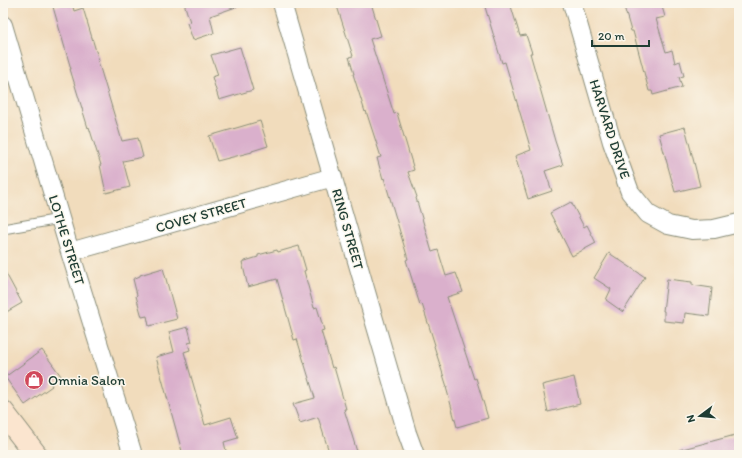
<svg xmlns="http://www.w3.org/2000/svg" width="742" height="458" viewBox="0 0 742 458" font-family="Itim,sans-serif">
<rect width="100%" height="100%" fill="#fbf7ec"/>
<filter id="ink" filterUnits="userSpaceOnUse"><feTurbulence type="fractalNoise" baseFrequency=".025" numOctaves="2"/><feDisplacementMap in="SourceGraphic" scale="8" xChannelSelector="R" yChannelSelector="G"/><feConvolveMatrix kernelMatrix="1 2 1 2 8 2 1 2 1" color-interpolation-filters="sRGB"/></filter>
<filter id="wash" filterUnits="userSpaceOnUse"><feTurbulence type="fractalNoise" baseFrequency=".012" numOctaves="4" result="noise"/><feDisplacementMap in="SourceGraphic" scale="16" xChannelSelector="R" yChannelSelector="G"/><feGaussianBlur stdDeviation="0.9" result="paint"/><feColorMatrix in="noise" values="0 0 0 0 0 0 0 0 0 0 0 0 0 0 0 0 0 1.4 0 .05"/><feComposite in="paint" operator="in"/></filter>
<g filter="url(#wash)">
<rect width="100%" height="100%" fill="#f1dcbc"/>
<g id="blocks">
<path fill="#dab0cc" d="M65 3H72L74 11 83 8 99 61H98L122 141 138 138 143 157 123 161 130 187 106 193 100 165H101L89 127 88 128 70 69H71L53 7Z
M184 3H239V6L210 16 214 33 193 40 187 23 190 22Z
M336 3H371L381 36 370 39 394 114 397 113 414 170 408 172 417 197 416 198 432 252 438 250 446 276 456 273 463 292 447 297 474 379 476 378 488 418 457 427 446 387H447L434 346 435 345 422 304 420 305 406 260 408 259 384 178 383 179 377 158 381 157 366 111 365 112 353 74H354L349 57 353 56Z
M498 3H510L520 36 526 35 532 53H530L555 141 563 165 545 171 552 191 528 199 515 156 531 150 505 62 502 63 485 7Z
M623 3H661L665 17 656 19 666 52 672 50 675 63 680 61 684 76 679 77 682 87 653 95 652 91H649L633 31H631Z
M240 47 253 90 219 100 212 77 218 75 211 55Z
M260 121 268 146 252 151V152L217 161 209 136Z
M685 127 700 186 675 192 659 134Z
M571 202 584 227 587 225 596 243 572 256 550 213Z
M299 246 306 270 304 271 314 308 317 307 324 330 321 331 332 368 334 367 346 409H344L358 455H330L318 417 300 423 293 404 315 398 297 339 294 340 277 279 248 287 242 262 258 257V255L277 250 278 252Z
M609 253 645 277 623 312 606 300 611 289 594 278Z
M3 268 22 303 3 314Z
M163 268 177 319 149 326 147 316 142 317 136 296 137 295 133 279 140 276V275Z
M667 279 692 282V285L712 288 709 316 685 313 684 323 664 321V311H663Z
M188 327 192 342 188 343 190 350 184 352 205 425 231 417 238 438 224 442 227 455H183L156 357 174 352 169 332Z
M42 350 61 376 51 384 52 386 25 405 5 377Z
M574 377 580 404 548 412 542 385Z
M739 434V455H680L679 450Z"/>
</g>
</g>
<g filter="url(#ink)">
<use href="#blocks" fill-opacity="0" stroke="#888c78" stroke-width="1"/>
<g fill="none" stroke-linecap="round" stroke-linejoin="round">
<g stroke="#888c78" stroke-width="11">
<path id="service" d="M3 78 17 74
M3 229 60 219"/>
</g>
<g stroke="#888c78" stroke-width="20">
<path id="minor" d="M282 3 407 433 415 455
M572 3 612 142 630 192 648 214 668 225 692 230 714 229 739 223
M3 25 70 252 133 455
M70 252 333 177"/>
</g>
<g stroke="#888c78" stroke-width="24">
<path id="secondary" d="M3 412 36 455"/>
</g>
<use href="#service" stroke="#fff" stroke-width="9"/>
<use href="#minor" stroke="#fff" stroke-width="18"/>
<use href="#secondary" stroke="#fbe5cf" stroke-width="22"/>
</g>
</g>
<defs>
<g id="shop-disc" transform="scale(1)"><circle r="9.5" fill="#d1495b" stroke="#fbf7ec"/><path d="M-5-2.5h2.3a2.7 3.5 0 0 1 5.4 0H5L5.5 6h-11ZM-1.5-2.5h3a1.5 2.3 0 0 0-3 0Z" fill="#fff"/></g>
</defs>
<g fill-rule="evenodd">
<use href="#shop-disc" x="34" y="380"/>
</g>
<g text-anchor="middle" stroke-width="3" stroke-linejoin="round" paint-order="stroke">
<g font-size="14" fill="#1f3d34" stroke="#fbf7ec">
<text transform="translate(610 129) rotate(72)" y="5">HARVARD DRIVE</text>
<text transform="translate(201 215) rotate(-16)" y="5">COVEY STREET</text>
<text transform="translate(348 229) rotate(74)" y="5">RING STREET</text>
<text transform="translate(67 240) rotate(73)" y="5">LOTHE STREET</text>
</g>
<g font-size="14" fill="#1f3d34" stroke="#fbf7ec" text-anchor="start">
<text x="48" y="385">Omnia Salon</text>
</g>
</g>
<rect width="742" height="458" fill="none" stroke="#fbf7ec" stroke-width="16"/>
<g transform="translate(700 416) rotate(254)" stroke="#fbf7ec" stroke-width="3" paint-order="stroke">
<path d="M0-3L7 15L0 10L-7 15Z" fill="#1f3d34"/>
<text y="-6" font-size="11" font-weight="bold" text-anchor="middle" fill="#1f3d34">N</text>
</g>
<path d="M592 40v6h57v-6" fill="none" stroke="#1f3d34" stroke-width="2"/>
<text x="598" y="40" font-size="12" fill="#1f3d34" stroke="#fbf7ec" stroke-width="3" paint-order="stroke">20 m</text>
</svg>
